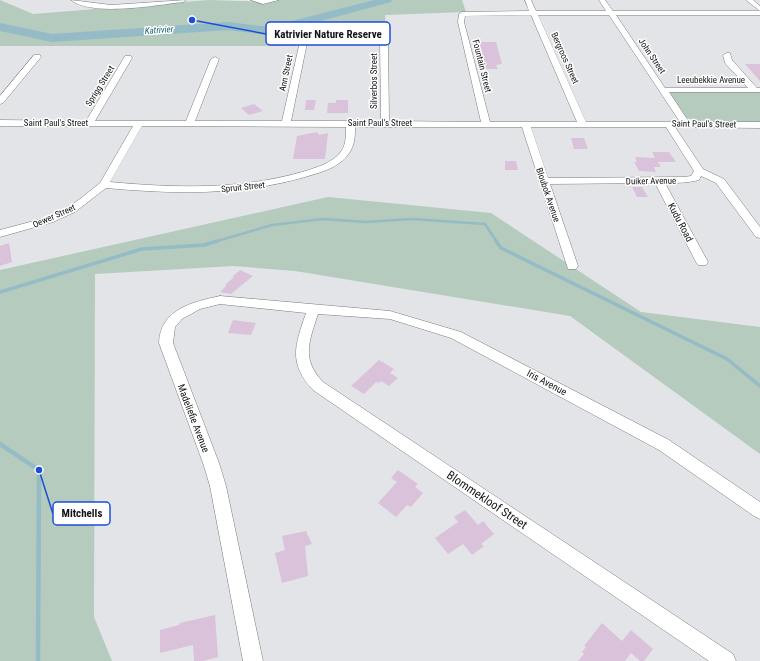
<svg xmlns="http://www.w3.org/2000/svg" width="760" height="661" viewBox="0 0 760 661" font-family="'Roboto Condensed',sans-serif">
<rect width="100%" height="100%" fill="#e2e4e8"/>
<path fill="#b4cbbd" d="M0 0 33 14 209 0 270 2 279 0H462L466 12 385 15 386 36 300 35 295 46H0Z
M672 91H760V122C744 122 697 125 685 117L670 94Z
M328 197 491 213 641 312 760 327V454L570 316 295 271 233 266 95 274 94 617 112 661H0V270Z"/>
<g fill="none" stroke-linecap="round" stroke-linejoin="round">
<path stroke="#95bbc6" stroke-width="2.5" d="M214 242 272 225 323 219 366 222 412 219 485 224 497 242"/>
<path stroke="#95bbc6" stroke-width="3.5" d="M496 241 501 248 727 359 760 386
M0 292 142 249 204 245 217 241"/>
<path stroke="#95bbc6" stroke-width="4.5" d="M0 444 39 470 38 661"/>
<path fill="#95bbc6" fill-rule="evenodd" d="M374 0H392L391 2 269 35 228 30 52 42 0 31V23L52 34 228 22 269 27Z"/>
</g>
<path fill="#dac2db" d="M478 42H496L502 64 496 65 498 69H484Z
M745 64H760V81Z
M306 100H316L314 110H305Z
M336 100H348V113H327L328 103H336Z
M254 104 263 111 249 115 241 108Z
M317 132 319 135 328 133 325 159H293L297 136Z
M571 138H584L588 149H574Z
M652 152H669L676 162H658L661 167H654L656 172 639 171 634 162H637L635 157 655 158Z
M505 161H516L518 170H505Z
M632 187H642L648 197H637Z
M9 243 12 262 0 266V246Z
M240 270 253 276 231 294 220 292 226 286 225 285 234 277H232Z
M233 320 256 323 251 335 228 333Z
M379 360 394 369 390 373 398 378 389 386 381 381 379 383 376 382 364 394 351 386Z
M398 470 418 484 415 487 423 493 411 507 407 505 396 517 378 503 397 482 391 478Z
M465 510 478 525 483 521 494 534 481 544 484 546 472 555 463 544 448 554 435 538 458 522 454 517Z
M306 531 312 544 305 546 308 576 282 583 275 553 285 550 282 536Z
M215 615 218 657 203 661H194L193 645 160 653V630L179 625 180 623Z
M602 623 622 641 631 630 653 649 644 661H640L631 653 625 661H578L584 654 582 652 586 647 584 646Z"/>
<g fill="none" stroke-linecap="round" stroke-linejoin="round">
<g stroke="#7a7c80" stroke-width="1">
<path id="street" d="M71 0 111 5 186 0 183 2C157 5 91 17 71 0Z
M251 0H279L263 4Z
M525 0H531L536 11H606L599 0H605L613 11H760L746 0H753L760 6V15H616L665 88H748L725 63 723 55 727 53H730L732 60 757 88H760V92H669L689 122H760V128L675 127 703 169 724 179 760 227V238L756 237 716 183 701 176 699 180C687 183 677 183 665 183L708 262 706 265H698L696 262 655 183 550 184 578 266 576 269H568L522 127H355C355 134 355 143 351 150 342 167 322 172 305 177 239 196 174 194 106 188L75 212 53 222 0 237V230L45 218 67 208 80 199 100 183 133 126H0V120L86 121 125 56H131L132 58 95 121H186L211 59 215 57 219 59 195 121H282L301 37C313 25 377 26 388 38L389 121 481 122 458 22 459 14 462 12 529 11ZM531 15 577 122H490L464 22 465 16ZM538 15H609L680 122H586ZM338 33 373 35 380 39 381 121H291L308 38 318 34ZM142 126 346 127C346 134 346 144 342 150 334 163 315 168 302 172 239 190 175 188 110 182ZM531 127H666L694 171 691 176 684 177 548 178Z
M34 55H40L41 57 3 103 0 104V96Z
M220 296 390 311 461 332 669 440 760 502V519L754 516 659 450 451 338 390 319 318 314C309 342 301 359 323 382L733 654 736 661H709L313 390C288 363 295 345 306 313L220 304 200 309 182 319 175 327 173 343 219 463 226 486 263 661H243L210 486 203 463 159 343C160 309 193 302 220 296Z"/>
</g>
<use href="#street" fill="#fff" fill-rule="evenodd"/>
</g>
<g text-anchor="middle" stroke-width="3" stroke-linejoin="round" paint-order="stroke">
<g font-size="9" font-style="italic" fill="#186072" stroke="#fff">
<text transform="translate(159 30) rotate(-4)" y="3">Katrivier</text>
</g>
<g font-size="9" fill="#131415" stroke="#fff">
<text transform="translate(652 56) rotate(56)" y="3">John Street</text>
<text transform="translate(565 58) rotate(66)" y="3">Bergroos Street</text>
<text transform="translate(482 66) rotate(76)" y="3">Fountain Street</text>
<text transform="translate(286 73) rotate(-78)" y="3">Ann Street</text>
<text x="711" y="83">Leeubekkie Avenue</text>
<text transform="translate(374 81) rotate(-90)" y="3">Silverbos Street</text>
<text transform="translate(100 86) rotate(-58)" y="3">Sprigg Street</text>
<text x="56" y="126">Saint Paul's Street</text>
<text x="380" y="126">Saint Paul's Street</text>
<text transform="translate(704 124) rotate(1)" y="3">Saint Paul's Street</text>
<text transform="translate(651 181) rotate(-1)" y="3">Duiker Avenue</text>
<text transform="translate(243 187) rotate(-6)" y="3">Spruit Street</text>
<text transform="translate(548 195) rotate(71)" y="3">Bloubok Avenue</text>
<text transform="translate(54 216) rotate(-24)" y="3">Oewer Street</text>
</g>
<g font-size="10" fill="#131415" stroke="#fff">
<text transform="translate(681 222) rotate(62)" y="4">Kudu Road</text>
<text transform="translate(547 382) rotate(28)" y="4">Iris Avenue</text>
<text transform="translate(194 418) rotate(69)" y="4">Madeliefie Avenue</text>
</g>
<g font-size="12" fill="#131415" stroke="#fff">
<text transform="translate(487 500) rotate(34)" y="4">Blommekloof Street</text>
</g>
</g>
<path fill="none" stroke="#1d4ed8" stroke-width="1.5" d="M192 20L266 34M39 470L53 514"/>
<g fill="#1d4ed8" stroke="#fff" stroke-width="1.5">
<circle cx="192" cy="20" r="4"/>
<circle cx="39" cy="470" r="4"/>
</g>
<g fill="#fff" stroke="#1d4ed8" stroke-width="1.5">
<rect x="266" y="22" width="124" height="23" rx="4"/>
<rect x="53" y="502" width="57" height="23" rx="4"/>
</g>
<g font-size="11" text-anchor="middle" font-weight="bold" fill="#131415">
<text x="328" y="38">Katrivier Nature Reserve</text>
<text x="82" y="517">Mitchells</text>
</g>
</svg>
